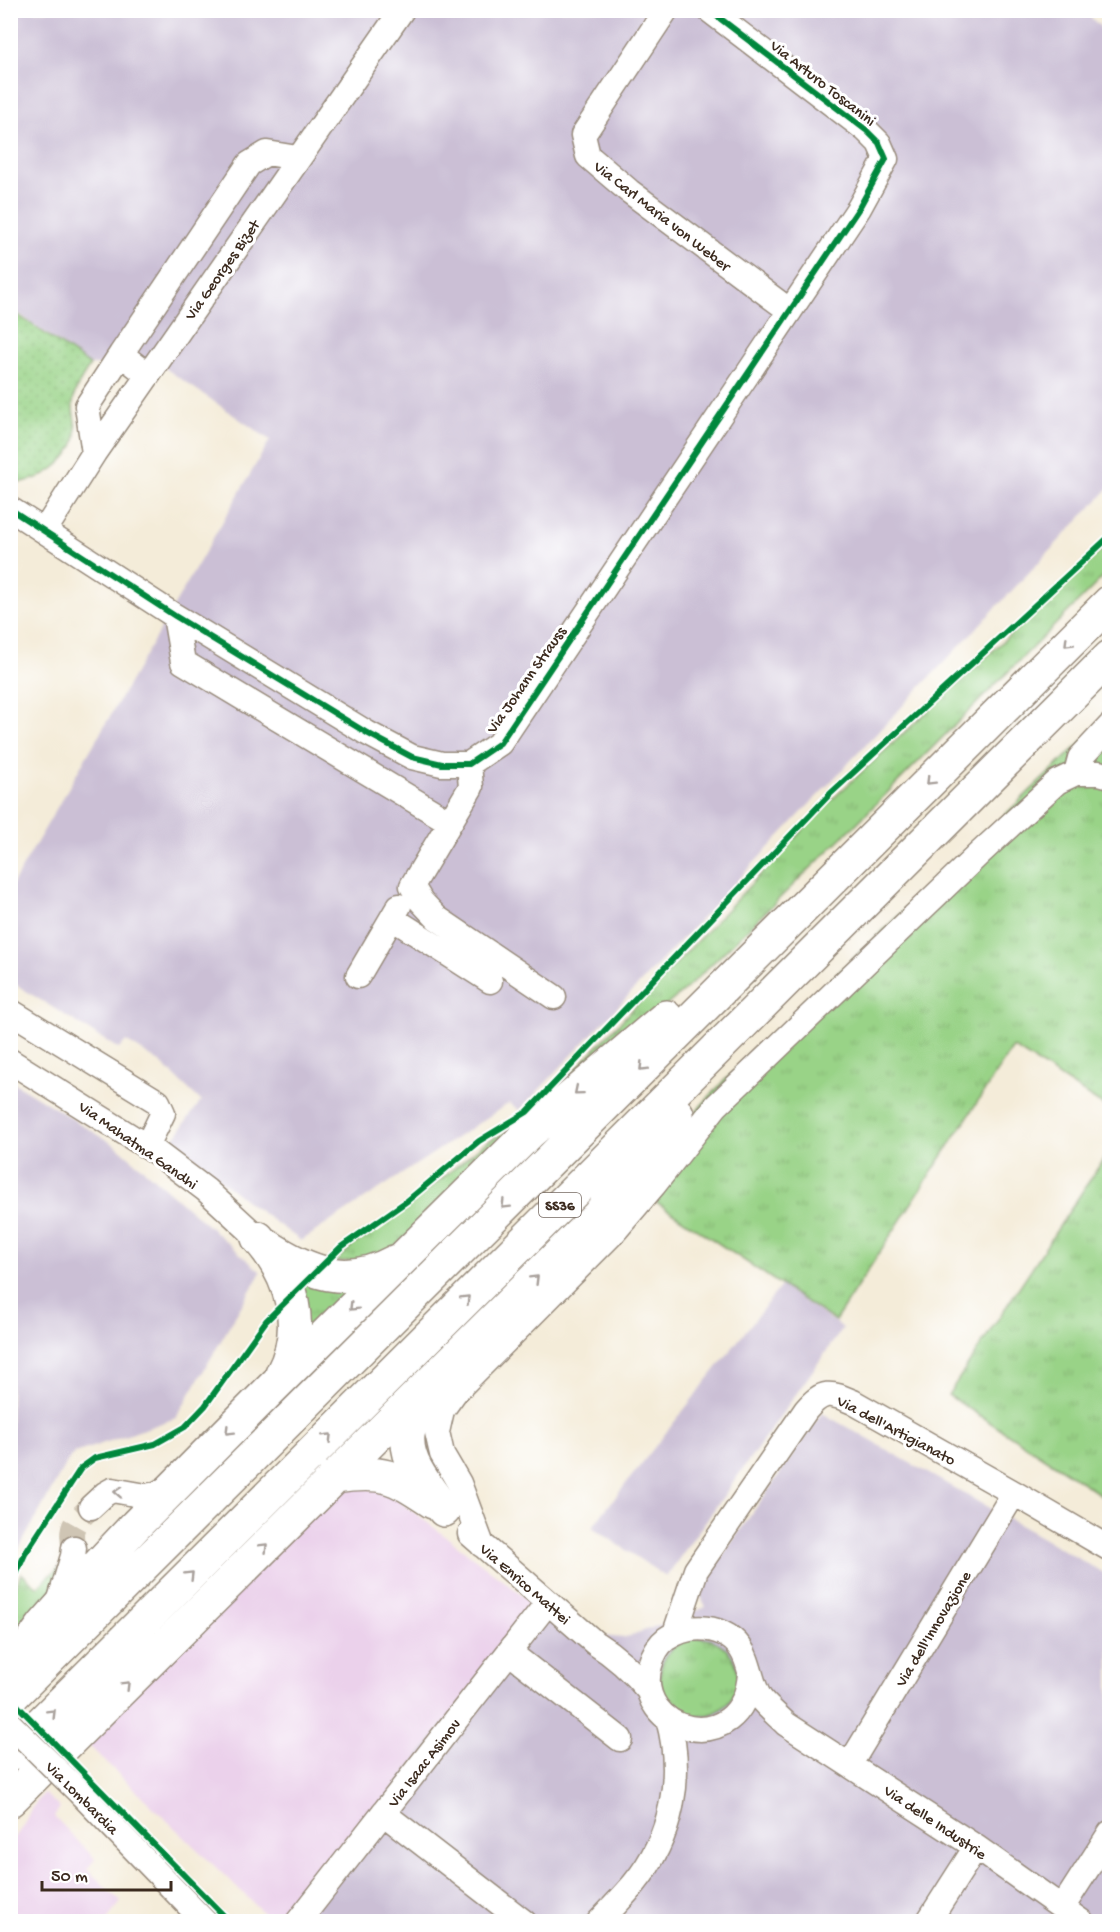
<svg xmlns="http://www.w3.org/2000/svg" width="1120" height="1932" viewBox="0 0 1120 1932" font-family="'Gochi Hand',sans-serif">
<defs>
<pattern id="grass-tufts" width="24" height="20" patternUnits="userSpaceOnUse" patternTransform="scale(1.5)"><rect width="24" height="20" fill="#99d387"/><path d="M3 7l-1-3M5 7V3M7 7l1-3M15 17l-1-3M17 17v-4M19 17l1-3" fill="none" stroke="#85b574"/></pattern>
<pattern id="garden-dots" width="8" height="8" patternUnits="userSpaceOnUse" patternTransform="scale(1.5)"><rect width="8" height="8" fill="#99d387"/><path d="M2 2h.1M6 6h.1" fill="none" stroke="#85b574" stroke-width="1.8" stroke-linecap="round"/></pattern>
</defs>
<rect width="100%" height="100%" fill="#fff"/>
<filter id="ink" filterUnits="userSpaceOnUse"><feTurbulence type="fractalNoise" baseFrequency=".0167" numOctaves="2"/><feDisplacementMap in="SourceGraphic" scale="12" xChannelSelector="R" yChannelSelector="G"/><feConvolveMatrix kernelMatrix="1 2 1 2 8 2 1 2 1" color-interpolation-filters="sRGB"/></filter>
<filter id="wash" filterUnits="userSpaceOnUse"><feTurbulence type="fractalNoise" baseFrequency=".008" numOctaves="4" result="noise"/><feDisplacementMap in="SourceGraphic" scale="24" xChannelSelector="R" yChannelSelector="G"/><feGaussianBlur stdDeviation="1.35" result="paint"/><feColorMatrix in="noise" values="0 0 0 0 0 0 0 0 0 0 0 0 0 0 0 0 0 1.4 0 .05"/><feComposite in="paint" operator="in"/></filter>
<g filter="url(#wash)">
<rect width="100%" height="100%" fill="#f4ecd9"/>
<path fill="#ebd1eb" d="M358 1486 390 1494 537 1606 287 1921H272L86 1743 337 1488Z
M44 1793 60 1808 54 1816 95 1859 87 1869 121 1902 106 1921H11V1843L23 1826 31 1809Z"/>
<path fill="#cbbfd5" d="M1083 10 1109 35V488L520 1110 509 1103 301 1241 250 1204 172 1141 201 1101 161 1063 126 1041 119 1049 10 981 11 887 270 440 162 366 91 365 11 308V11Z
M11 1081 118 1147 261 1272 176 1418 75 1453 68 1460 11 1563Z
M781 1286 843 1328 666 1577 592 1527Z
M822 1413 1109 1576V1921L287 1922 537 1606 552 1623 574 1634 625 1638 706 1607 698 1591Z"/>
<path fill="url(#grass-tufts)" stroke="#6a7e52" stroke-width="1.5" d="M1109 543V571L855 825 686 989 644 1024 384 1256 333 1263 352 1246 407 1207 485 1143 519 1125 536 1111 826 805Z
M1109 716V1109L1013 1047 835 1321 637 1189 701 1106 723 1082Z
M1109 1151V1500L948 1395Z
M292 1271 361 1282 306 1342Z
M59 1567V1580L11 1660V1601L21 1573 38 1587Z
M660 1677a39 39 0 1 1 78 0a39 39 0 1 1-78 0Z"/>
<path fill="url(#garden-dots)" stroke="#6a7e52" stroke-width="1.5" d="M11 310 90 365C83 377 74 388 73 403 72 413 77 424 76 435 74 461 35 486 11 482Z"/>
</g>
<g filter="url(#ink)">
<g fill="none" stroke-linecap="round" stroke-linejoin="round">
<path stroke="#cfc5b4" stroke-width="24" stroke-dasharray="24 12" stroke-linecap="butt" d="M74 1548C68 1525 76 1522 91 1507"/>
<g stroke="#988b7c" stroke-width="27">
<path id="minor" d="M666 10 583 135 588 156 629 191 790 311
M148 375 121 354 249 164 267 153 297 158
M94 453 87 406 121 354
M10 509 175 616 367 733 412 757 442 764H469L500 743 859 208 886 159 879 143 866 130 709 10
M45 530 94 453 402 10
M175 616 183 662 450 822
M469 764 471 787 412 886 421 901 437 918 554 997
M1076 773 1080 758 1110 726
M392 918 490 981
M358 976 399 906
M10 1011 158 1102 163 1113 147 1146
M10 1061 157 1153 206 1190 258 1238
M91 1507 105 1494 112 1490 146 1496 156 1494 173 1485
M470 1534 595 1643C616 1656 633 1672 649 1691
M482 1545 459 1483 442 1454 437 1432 442 1410 455 1392 614 1232 654 1185 716 1106 980 853 1057 782 1076 773H1099L1110 776
M58 1606 73 1556 74 1548
M675 1633 696 1570 806 1410C823 1390 830 1392 853 1402L1014 1493 1110 1549
M509 1652 620 1739
M750 1674C743 1762 631 1733 650 1665 653 1655 658 1645 666 1639 693 1620 734 1626 746 1659 751 1672 753 1687 760 1698 767 1707 778 1716 786 1724L976 1847 1082 1922
M850 1764 1014 1493
M81 1794 205 1922
M383 1813 524 1922
M1062 1908 1110 1833
M298 1922 548 1602
M599 1922C611 1909 623 1897 634 1884 672 1838 684 1776 668 1719
M928 1922 976 1847"/>
</g>
<g stroke="#988b7c" stroke-width="36">
<path id="highway" d="M258 1238C292 1277 307 1327 282 1374
M266 1245C308 1273 347 1288 394 1262
M425 1396C418 1408 410 1421 408 1435 405 1463 429 1489 444 1510
M334 1477C384 1470 392 1475 433 1502
M10 1672 43 1626 73 1592 136 1525 270 1390 529 1133 666 1017
M10 1698 1110 602
M10 1754 1110 657
M10 1800 598 1216 665 1128 677 1114"/>
</g>
<use href="#minor" stroke="#fff" stroke-width="24"/>
<use href="#highway" stroke="#fff" stroke-width="33"/>
<g stroke="#988b7c" stroke-width="27" stroke-linecap="butt">
<path id="minor-bridge" d="M10 1724 81 1794"/>
</g>
<use href="#minor-bridge" stroke="#fff" stroke-width="24"/>
<g stroke="#fff" stroke-width="10">
<path id="cycleway" d="M10 509 175 616 367 733 412 757 442 764H469L500 743 859 208 886 159 879 143 866 130 709 10
M10 1588 25 1554 81 1468 95 1458 155 1444 185 1427 205 1406 266 1321 341 1247 407 1201 479 1141 527 1112 830 794 1110 536
M10 1698 230 1922"/>
</g>
<use href="#cycleway" stroke="#00873e" stroke-width="6"/>
</g>
<defs><path id="oneway-chevron" d="M-2-3.5L2.5 0L-2 3.5" fill="none" stroke-width="1.6" stroke-linecap="round" stroke-linejoin="round" transform="scale(1.5)"/></defs>
<g stroke="#a79f9a">
<use href="#oneway-chevron" transform="translate(1068 643) rotate(135)"/>
<use href="#oneway-chevron" transform="translate(930 781) rotate(135)"/>
<use href="#oneway-chevron" transform="translate(643 1067) rotate(135)"/>
<use href="#oneway-chevron" transform="translate(578 1091) rotate(140)"/>
<use href="#oneway-chevron" transform="translate(505 1205) rotate(135)"/>
<use href="#oneway-chevron" transform="translate(535 1279) rotate(-45)"/>
<use href="#oneway-chevron" transform="translate(466 1299) rotate(-45)"/>
<use href="#oneway-chevron" transform="translate(353 1307) rotate(135)"/>
<use href="#oneway-chevron" transform="translate(229 1431) rotate(135)"/>
<use href="#oneway-chevron" transform="translate(328 1437) rotate(-45)"/>
<use href="#oneway-chevron" transform="translate(118 1492) rotate(-177)"/>
<use href="#oneway-chevron" transform="translate(264 1547) rotate(-45)"/>
<use href="#oneway-chevron" transform="translate(190 1575) rotate(-45)"/>
<use href="#oneway-chevron" transform="translate(126 1685) rotate(-45)"/>
<use href="#oneway-chevron" transform="translate(52 1713) rotate(-45)"/>
</g>
</g>
<g text-anchor="middle" stroke-width="6" stroke-linejoin="round" paint-order="stroke">
<rect fill="#fff" stroke="#766a62" stroke-width="1.5" x="539" y="1193" width="42" height="24" rx="4.5"/>
<g font-size="15" font-weight="bold" fill="#3b2a1e">
<text x="560" y="1210">SS36</text>
</g>
<g font-size="16" fill="#3b2a1e" stroke="#fff">
<text transform="translate(824 82) rotate(38)" y="6">Via Arturo Toscanini</text>
<text transform="translate(663 215) rotate(38)" y="6">Via Carl Maria von Weber</text>
<text transform="translate(221 269) rotate(-55)" y="6">Via Georges Bizet</text>
<text transform="translate(525 679) rotate(-55)" y="6">Via Johann Strauss</text>
<text transform="translate(139 1144) rotate(35)" y="6">Via Mahatma Gandhi</text>
<text transform="translate(897 1429) rotate(28)" y="6">Via dell'Artigianato</text>
<text transform="translate(526 1583) rotate(41)" y="6">Via Enrico Mattei</text>
<text transform="translate(932 1628) rotate(-59)" y="6">Via dell'Innovazione</text>
<text transform="translate(423 1762) rotate(-52)" y="6">Via Isaac Asimov</text>
<text transform="translate(83 1797) rotate(45)" y="6">Via Lombardia</text>
<text transform="translate(936 1821) rotate(34)" y="6">Via delle Industrie</text>
</g>
</g>
<rect width="1120" height="1932" fill="none" stroke="#fff" stroke-width="36"/>
<path d="M42 1881v9h129v-9" fill="none" stroke="#3b2a1e" stroke-width="3"/>
<text x="51" y="1881" font-size="18" fill="#3b2a1e" stroke="#ffffff" stroke-width="4.5" paint-order="stroke">50 m</text>
</svg>
